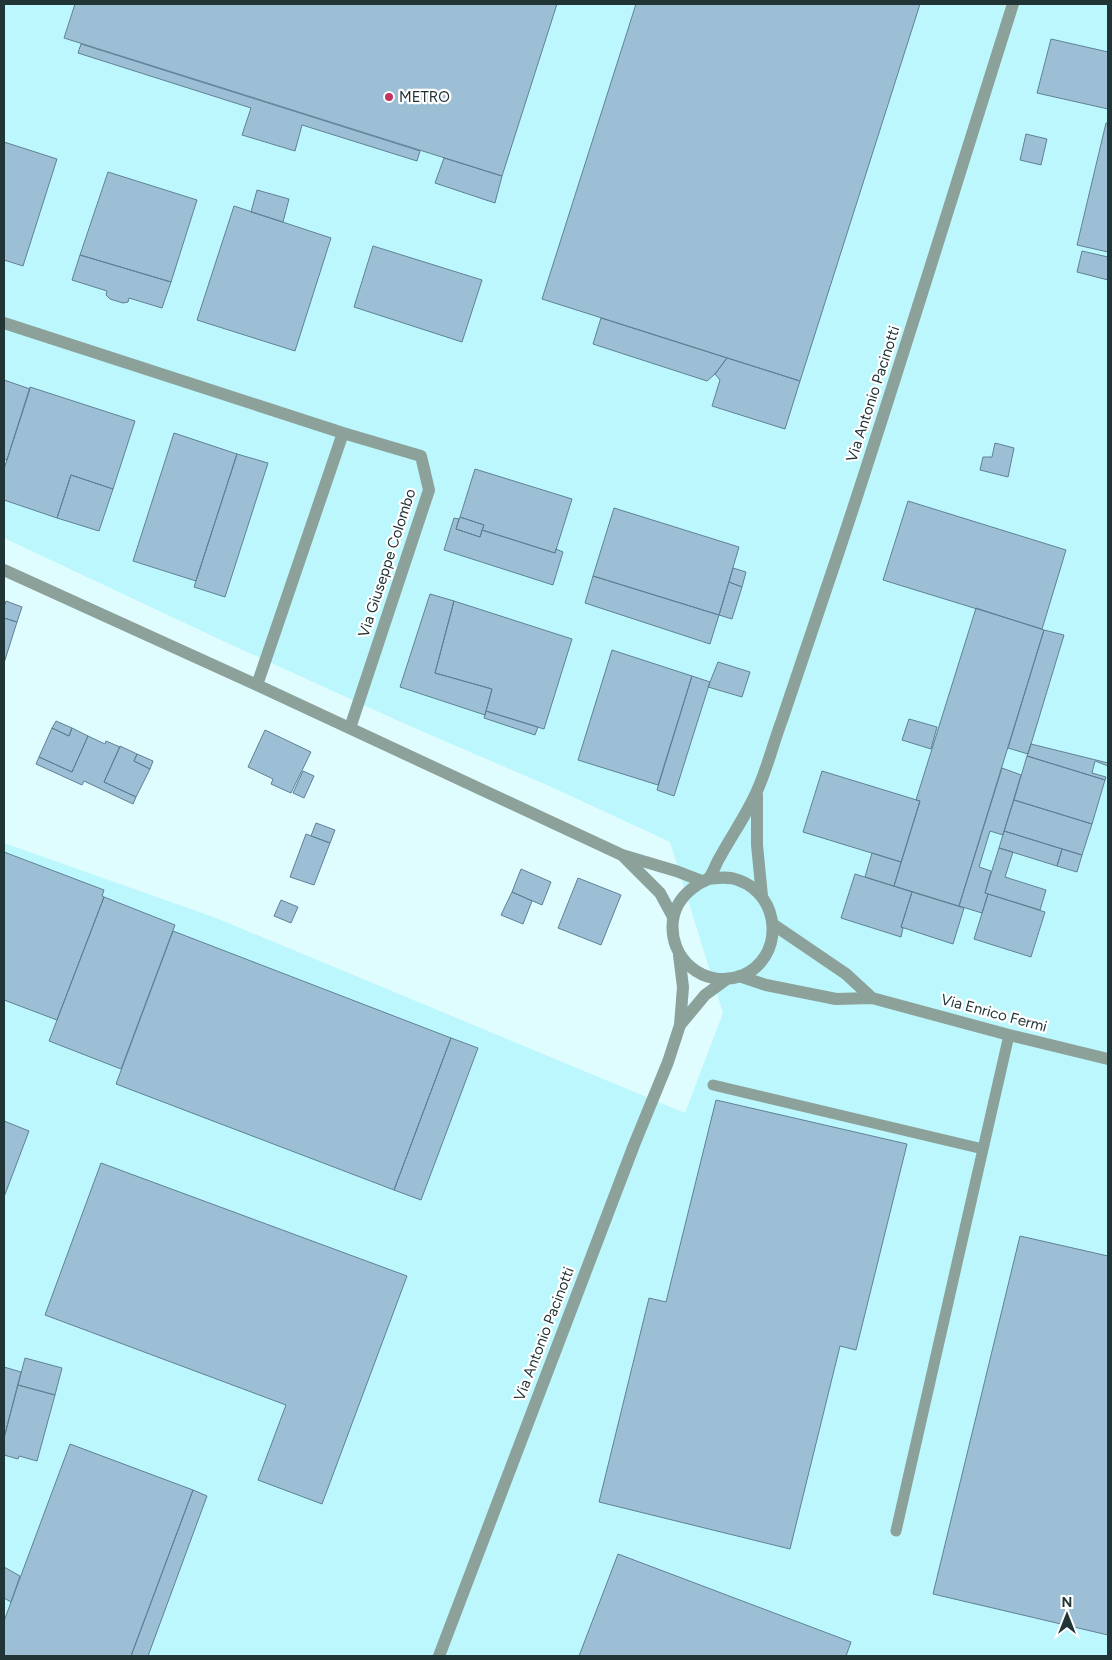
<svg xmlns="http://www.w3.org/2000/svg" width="1112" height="1660" viewBox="0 0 1112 1660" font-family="Figtree,sans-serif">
<rect width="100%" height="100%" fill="#dffcff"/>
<path fill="#bcf7fd" d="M4 4H1108V1656H4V843L216 918 685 1113 723 1013 670 842 556 789 403 723 221 640 4 538Z"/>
<path fill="#9cbfd6" stroke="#5f8196" d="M75 4H557L502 176 64 38Z
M636 4H920L800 381 542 299Z
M1051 39 1108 52V109L1037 93Z
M81 44 420 151 417 161 302 125 295 151 242 135 251 108 78 53Z
M1106 123H1108V252L1077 245Z
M1026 134 1047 139 1041 165 1020 160Z
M4 142 57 159 23 266 4 260Z
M444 158 502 176 495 203 435 183Z
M108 172 197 200 171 282 80 255Z
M257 190 289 199 283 222 251 212Z
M234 206 331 238 295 351 197 320Z
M373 246 482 280 462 342 354 307Z
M1082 251 1108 257V280L1077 272Z
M80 255 171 282 162 308 129 298 128 302 123 303 110 299 106 295 107 291 72 280Z
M601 318 727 358 715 374 707 381 593 344Z
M727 358 800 381 785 429 712 406 720 380 715 374Z
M4 380 30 389 7 460 4 459Z
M30 387 135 421 113 489 71 475 57 518 4 500V469Z
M174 433 237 454 196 581 133 561Z
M995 443 1014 448 1008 477 980 470 983 457H992Z
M237 454 268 463 225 597 194 587Z
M475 469 572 499 555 553 482 530 484 525 460 517Z
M71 475 113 489 99 531 57 518Z
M908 501 1066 550 1042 629 883 580Z
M614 508 739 547 719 615 593 576Z
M460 517 484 525 480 537 456 529Z
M454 518 459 519 456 529 480 537 482 530 555 553 556 549 563 552 553 585 444 550Z
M733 568 746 572 742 587 729 582Z
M593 576 719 615 710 644 585 603Z
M729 582 742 587 732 619 719 615Z
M430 594 454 601 435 673 492 689 485 715 400 687Z
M6 601 22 607 17 622 4 618V607Z
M454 601 572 639 544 729 486 711 492 689 435 673Z
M976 608 1044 630 959 906 894 886 920 801 916 800Z
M4 618 17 622 4 663Z
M1044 630 1064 635 1028 754 1008 748Z
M612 650 692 676 658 785 578 760Z
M718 662 750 672 742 697 708 687Z
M692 676 710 682 674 796 657 790Z
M486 711 538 727 535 735 484 718Z
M909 719 937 727 931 749 902 740Z
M56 721 72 728 69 736 52 728Z
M52 728 69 736 72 728 88 736 72 772 39 757Z
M265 730 311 752 291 793 271 784 273 779 248 767Z
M88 736 105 744 106 741 120 747 104 782 136 797 133 804 84 781 82 785 36 764 39 757 72 772Z
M1031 744 1108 763V766L1095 761 1092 773 1106 777 1105 780 1027 756Z
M120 746 137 754 134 761 150 769 136 797 104 782Z
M137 754 153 761 150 769 134 761Z
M1027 756 1105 780 1092 824 1014 800Z
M1002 768 1021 775 1003 835 990 831 979 867 991 871 985 893 988 894 982 913 959 906Z
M303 771 314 776 304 798 293 793Z
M822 771 920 801 901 862 803 832Z
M1014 800 1092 824 1082 855 1004 831Z
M316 823 335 830 330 843 311 836Z
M1004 831 1062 849 1057 866 999 848Z
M306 834 330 843 314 885 290 877Z
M999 848 1013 852 1005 877 1046 890 1040 910 985 893Z
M1062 849 1082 855 1077 872 1057 866Z
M4 852 104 890 102 896 104 897 57 1020 4 1000Z
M872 853 901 862 894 886 865 877Z
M521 869 551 882 542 905 512 892Z
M855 874 912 892 901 927 903 928 901 937 841 918Z
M578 878 621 895 601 945 558 928Z
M512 892 532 901 523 924 501 915Z
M912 892 964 908 953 944 901 927Z
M988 894 1045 912 1031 957 974 939Z
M104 897 175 925 121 1069 49 1041Z
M281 900 298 907 291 923 274 916Z
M173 931 451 1038 394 1190 116 1084Z
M451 1038 478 1048 421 1200 394 1190Z
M716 1100 907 1144 856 1350 840 1346 790 1549 599 1502 649 1298 666 1302Z
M4 1121 29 1131 4 1197Z
M101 1163 407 1276 322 1504 258 1480 286 1405 45 1315Z
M1020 1236 1108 1256V1635L933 1594Z
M25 1358 62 1368 55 1395 18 1385Z
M4 1367 21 1372 4 1438Z
M18 1385 55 1395 37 1461 19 1456 18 1459 4 1455V1438Z
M70 1444 193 1490 131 1656H4V1621Z
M193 1490 207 1496 148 1656H131Z
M618 1554 851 1642 846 1656H579Z
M4 1567 20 1576 11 1602 4 1598Z"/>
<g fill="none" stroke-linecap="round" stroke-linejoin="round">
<path stroke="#8ca199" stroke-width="11" d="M713 1085 983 1149
M896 1531 1009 1035"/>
<path stroke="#8ca199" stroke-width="12" d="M4 323 343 433 257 685
M343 433 421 456 429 490 350 728
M4 570 257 685 622 855 676 871 702 881
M757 795V845L762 896
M624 857 660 893 673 917
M707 879C718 878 728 876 738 880 782 895 785 959 741 976 703 989 668 958 673 920 675 905 685 893 697 885 700 883 705 881 708 879 713 874 716 863 720 857 732 835 747 814 757 791 767 769 773 744 782 720 801 665 819 609 838 554 899 371 955 187 1013 4
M774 925 846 974 872 998
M739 976 766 985 836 999 872 998 1009 1035 1108 1059
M680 1025 705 995 727 979
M439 1656 634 1145 668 1062 680 1025 683 987 679 955"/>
</g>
<circle fill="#c03363" stroke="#fff" stroke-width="2" cx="389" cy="97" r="5"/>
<g text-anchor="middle" stroke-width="4.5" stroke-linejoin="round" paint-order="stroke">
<g font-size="15" fill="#213436" stroke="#fff" text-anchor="start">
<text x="399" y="102">METRO</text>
</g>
<g font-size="15" fill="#213436" stroke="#fff">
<text transform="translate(873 394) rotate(-72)" y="5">Via Antonio Pacinotti</text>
<text transform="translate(387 563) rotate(-72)" y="5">Via Giuseppe Colombo</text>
<text transform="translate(994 1013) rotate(15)" y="5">Via Enrico Fermi</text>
<text transform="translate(544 1334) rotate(-69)" y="5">Via Antonio Pacinotti</text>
</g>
</g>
<rect width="1112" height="1660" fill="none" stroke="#213436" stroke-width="10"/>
<g transform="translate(1067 1615)" stroke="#ffffff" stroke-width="4" paint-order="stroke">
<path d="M0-4L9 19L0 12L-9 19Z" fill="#213436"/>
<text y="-8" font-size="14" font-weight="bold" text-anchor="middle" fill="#213436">N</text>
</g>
</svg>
